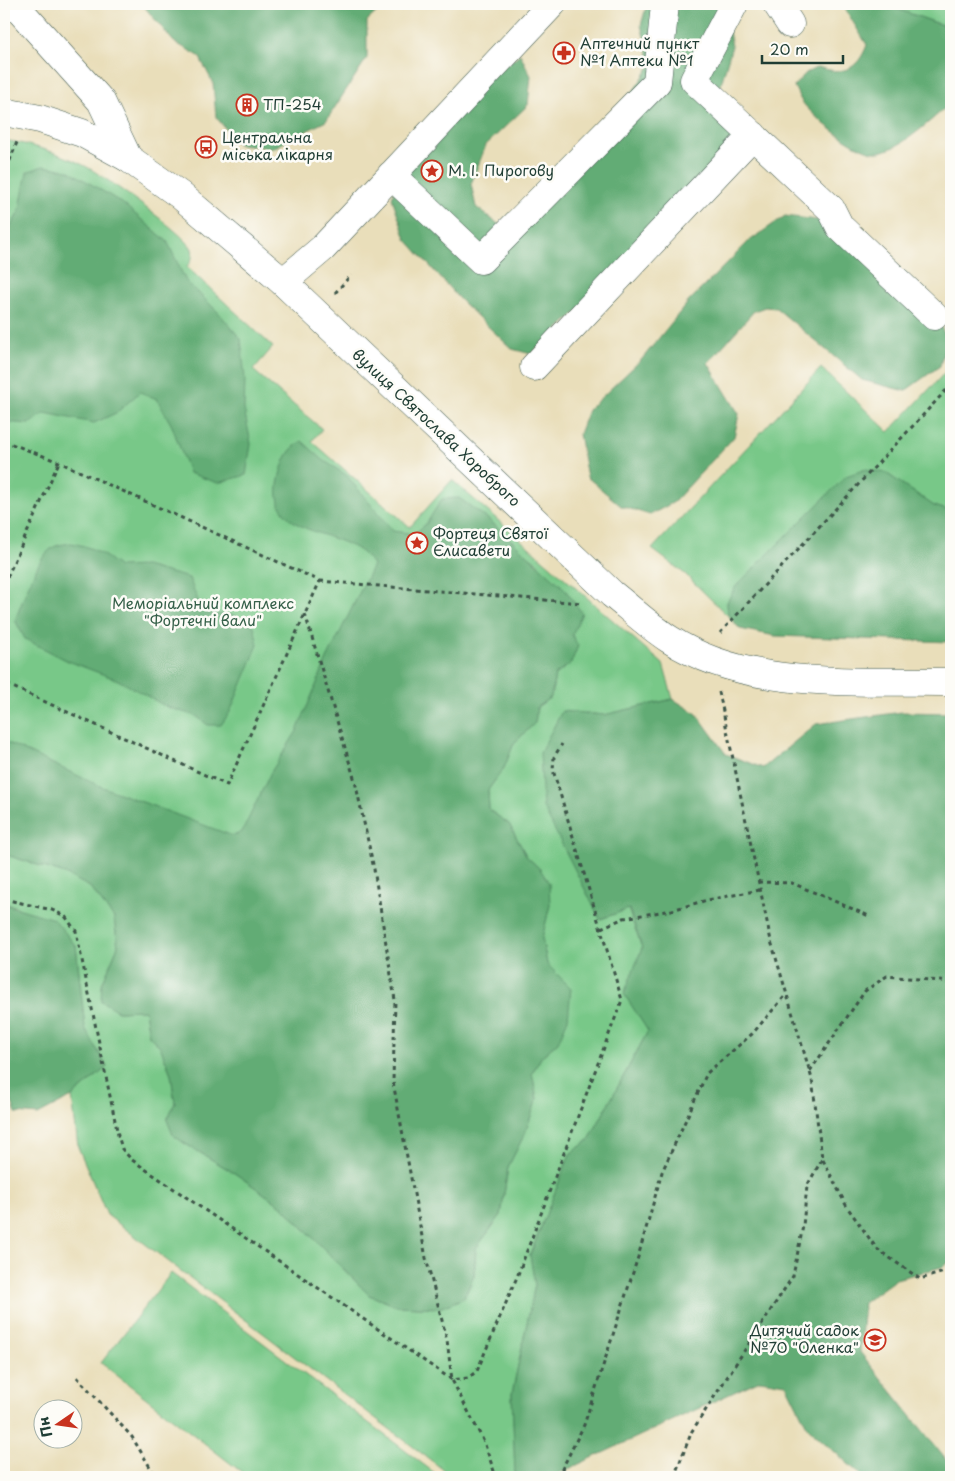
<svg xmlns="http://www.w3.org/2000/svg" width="955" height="1481" viewBox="0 0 955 1481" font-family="'Playpen Sans',sans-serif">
<rect width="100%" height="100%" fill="#fdfcf7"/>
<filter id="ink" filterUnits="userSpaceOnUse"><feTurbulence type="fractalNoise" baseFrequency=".02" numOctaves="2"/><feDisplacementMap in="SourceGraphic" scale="10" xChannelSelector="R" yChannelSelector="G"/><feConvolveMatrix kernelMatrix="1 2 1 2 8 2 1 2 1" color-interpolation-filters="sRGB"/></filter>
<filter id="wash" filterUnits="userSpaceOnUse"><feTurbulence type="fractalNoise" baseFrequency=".0096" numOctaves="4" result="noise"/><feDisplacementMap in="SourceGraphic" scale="20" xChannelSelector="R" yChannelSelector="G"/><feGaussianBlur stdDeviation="1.12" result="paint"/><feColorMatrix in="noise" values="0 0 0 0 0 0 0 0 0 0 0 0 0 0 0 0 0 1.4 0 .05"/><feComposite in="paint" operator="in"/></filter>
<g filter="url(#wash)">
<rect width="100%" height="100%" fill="#e9deba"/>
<path fill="#78c888" stroke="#4c825e" d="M883 4H951V26L942 25Z
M4 140C33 145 61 153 87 167 104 176 188 236 192 249 194 256 191 262 187 267L273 347 253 370 322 429 312 441 410 527 452 480 663 664 673 699 604 715 562 711 601 919 628 909 642 948 625 994 648 1031 589 1140 570 1154 530 1255 535 1285 512 1394 515 1473 525 1477H453L107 1215 78 1147 72 1097 107 1067 85 1028 76 946 15 906 4 904V854L65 874 90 887 114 918 118 946 102 984 118 1011 145 1010 149 1036 160 1046 171 1074 175 1103 167 1120 184 1143 236 1174 283 1207 369 1295 397 1306 439 1308 464 1298 474 1276 476 1248 501 1215 508 1167 525 1133 537 1099 532 1073 542 1056 558 1042 571 988 547 964 542 938 550 905 540 869 527 857 509 824 489 810 488 790 504 768 514 743 535 723 537 707 551 697 555 675 571 663 572 635 538 563 521 550 247 867 4 812Z
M951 366V511L934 506 886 473 727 602 728 616 685 574 652 549 821 368 889 432Z
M171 1273 440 1477H248L101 1363Z"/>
<path fill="#62ac74" stroke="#407454" d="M142 4H385L367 21V58L326 121 273 148 238 144 216 117 213 83 199 56 174 42Z
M647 4H723L732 46 719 91 745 118 736 166 531 354 512 349 461 301 406 239 392 198 407 143 520 54 531 76 528 105 486 145 471 184 476 207 501 226 587 160 651 65 641 25Z
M842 4H883L942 25 951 26V103C933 118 902 149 879 152 860 155 814 118 803 103 799 98 797 92 794 86L806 73 818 67C843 75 857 71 867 45Z
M43 166 68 170 122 203 167 241 186 281 218 312 241 339 245 379 244 409 251 444 246 475 218 483 189 473 172 426 157 399 140 392 116 413 94 423 45 413 29 424 4 422V238L19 212 27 172Z
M785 216 826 221 923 295 947 338 940 366 905 391 862 380 776 308 765 307 754 311 708 363 739 414 734 437 674 502 650 515 621 506 587 477 579 434 588 410 642 359 689 301 749 241Z
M302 441 323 460 346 475 393 531 414 534 426 524 442 499 459 498 488 519 564 588 582 613 572 635 578 646 571 663 555 675 551 697 537 707 535 723 514 743 504 768 488 790 489 810 509 824 527 857 540 869 549 883 550 905 542 938 547 964 571 988 568 1019 558 1042 542 1056 532 1073 537 1099 525 1133 508 1167 501 1215 476 1248 474 1276 464 1298 439 1308 397 1306 369 1295 283 1207 236 1174 184 1143 173 1135 167 1120 175 1103 171 1074 160 1046 149 1036 145 1010 118 1011 101 1001 102 984 118 946 114 918 90 887 65 874 4 854V741L100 786 233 836 242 832 271 772 297 731 327 659 373 565C351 525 262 543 280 475 284 460 288 449 302 441Z
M866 469 886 473 934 506 951 511V642L775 636 740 629 728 616 727 602 736 586 846 476Z
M71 543C91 546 104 554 119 567L145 566 189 578 199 603 207 614 233 615 254 626 258 645 230 712 221 725H208L196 716 167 707 118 680 68 661 25 639 15 620C23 602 37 553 56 546 61 544 67 544 71 543Z
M673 699 697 714 726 754 763 768 816 724 902 712 951 713V1261L942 1267 896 1279 864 1302 860 1352 951 1466V1477H863L808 1428 786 1384 760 1380 551 1477H525L515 1473 512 1394 535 1285 530 1255 570 1154 589 1140 648 1031 624 994 642 948 629 909 600 919 543 807 540 753 562 711 604 715Z
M4 904 54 919 76 946 85 1028 107 1067 72 1097 38 1115 16 1113 4 1082Z"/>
</g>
<g filter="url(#ink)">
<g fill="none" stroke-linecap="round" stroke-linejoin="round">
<g stroke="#3d5548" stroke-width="29">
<path id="minor" d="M14 4 101 101 128 158
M734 4 694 80 831 209 840 227 934 316
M777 4 790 24
M391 175 481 260 657 82 665 4
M283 282 323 248 552 4
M534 367 753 135"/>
</g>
<g stroke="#3d5548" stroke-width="29">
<path id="major" d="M4 112 40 119 82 133 128 158 180 195 283 282 612 594C631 609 649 626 669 639 749 691 860 680 951 682"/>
</g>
<path stroke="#3d5548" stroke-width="3" stroke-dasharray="4 4" stroke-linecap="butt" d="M4 176 17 142
M335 293 351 275
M4 441 59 462 320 581 227 785 4 683
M320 581 581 603
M4 584 59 462
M305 614 355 781 374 869 395 1000 393 1082 426 1258 447 1340 452 1380 484 1442 496 1477
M720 633 951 385
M719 692 771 941 812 1079 822 1158 847 1207 877 1249 920 1279 951 1270
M758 882 792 883 869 916
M4 899 52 910 65 916 76 931 118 1135 122 1149 132 1160 452 1380 468 1378 477 1371 517 1277 622 1000 553 770 554 757 562 744
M601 928 624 918 672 910 707 900 760 890
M810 1071 865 991 887 976 951 982
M77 1377 132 1437 156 1477
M558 1477 584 1425 638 1257 662 1172 707 1073 752 1034 786 995
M674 1477 692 1431 793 1276 803 1226 807 1186 822 1159"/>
<use href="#minor" stroke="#fff" stroke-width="28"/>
<use href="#major" stroke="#fff" stroke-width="28"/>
</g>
</g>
<defs>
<g id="pharmacy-ring" transform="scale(1.125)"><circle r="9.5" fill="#fdfcf7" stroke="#c8321e" stroke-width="1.5"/><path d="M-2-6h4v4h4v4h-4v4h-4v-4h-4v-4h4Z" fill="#c8321e"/></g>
<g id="building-ring" transform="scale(1.125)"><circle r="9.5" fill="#fdfcf7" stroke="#c8321e" stroke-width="1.5"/><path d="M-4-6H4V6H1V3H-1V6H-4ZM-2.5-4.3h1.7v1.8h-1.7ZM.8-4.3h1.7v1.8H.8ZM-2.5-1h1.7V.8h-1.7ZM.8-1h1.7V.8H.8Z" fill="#c8321e"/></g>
<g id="bus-ring" transform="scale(1.125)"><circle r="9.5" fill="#fdfcf7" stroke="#c8321e" stroke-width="1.5"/><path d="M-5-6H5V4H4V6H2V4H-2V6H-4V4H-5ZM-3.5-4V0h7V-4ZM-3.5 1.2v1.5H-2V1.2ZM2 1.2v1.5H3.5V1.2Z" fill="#c8321e"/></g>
<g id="sight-ring" transform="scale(1.125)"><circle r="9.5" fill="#fdfcf7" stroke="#c8321e" stroke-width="1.5"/><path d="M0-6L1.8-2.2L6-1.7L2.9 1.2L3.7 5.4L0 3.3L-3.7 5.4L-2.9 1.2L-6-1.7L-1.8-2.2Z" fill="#c8321e"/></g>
<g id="school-ring" transform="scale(1.125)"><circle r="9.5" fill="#fdfcf7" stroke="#c8321e" stroke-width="1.5"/><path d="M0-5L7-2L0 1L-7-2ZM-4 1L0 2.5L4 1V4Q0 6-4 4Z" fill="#c8321e"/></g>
</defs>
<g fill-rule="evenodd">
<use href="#pharmacy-ring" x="564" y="53"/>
<use href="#building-ring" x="247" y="105"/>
<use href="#bus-ring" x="206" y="147"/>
<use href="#sight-ring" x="432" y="171"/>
<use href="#sight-ring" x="417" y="543"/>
<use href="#school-ring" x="875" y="1340"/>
</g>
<g text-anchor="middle" stroke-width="5" stroke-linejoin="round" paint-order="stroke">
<g font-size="15" fill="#1f3d34" stroke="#fdfcf7" text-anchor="start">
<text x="580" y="49">Аптечний пункт<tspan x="580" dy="17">№1 Аптеки №1</tspan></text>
<text x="263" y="110">ТП-254</text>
<text x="222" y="143">Центральна<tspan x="222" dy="17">міська лікарня</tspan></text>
<text x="448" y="176">М. І. Пирогову</text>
<text x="433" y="539">Фортеця Святої<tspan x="433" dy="17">Єлисавети</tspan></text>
<text x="859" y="1336" text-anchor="end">Дитячий садок<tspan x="859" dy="17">№70 "Оленка"</tspan></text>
</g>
<g font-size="15" fill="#1f3d34" stroke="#fdfcf7">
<text transform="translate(436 428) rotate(43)" y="5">вулиця Святослава Хороброго</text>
</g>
<g font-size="15" fill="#356049" stroke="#fdfcf7">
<text x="203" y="609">Меморіальний комплекс<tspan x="203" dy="17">"Фортечні вали"</tspan></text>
</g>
</g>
<rect width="955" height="1481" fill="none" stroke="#fdfcf7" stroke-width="20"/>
<g transform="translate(58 1424) rotate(257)"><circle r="24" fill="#fdfcf7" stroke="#a4b0a9"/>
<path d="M0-4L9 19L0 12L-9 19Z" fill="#c8321e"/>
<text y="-8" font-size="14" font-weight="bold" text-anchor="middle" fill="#1f3d34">Пн</text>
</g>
<path d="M762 55v8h81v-8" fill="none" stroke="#1f3d34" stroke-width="2.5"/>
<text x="770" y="55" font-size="15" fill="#1f3d34" stroke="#fdfcf7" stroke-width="4" paint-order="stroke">20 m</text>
</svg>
